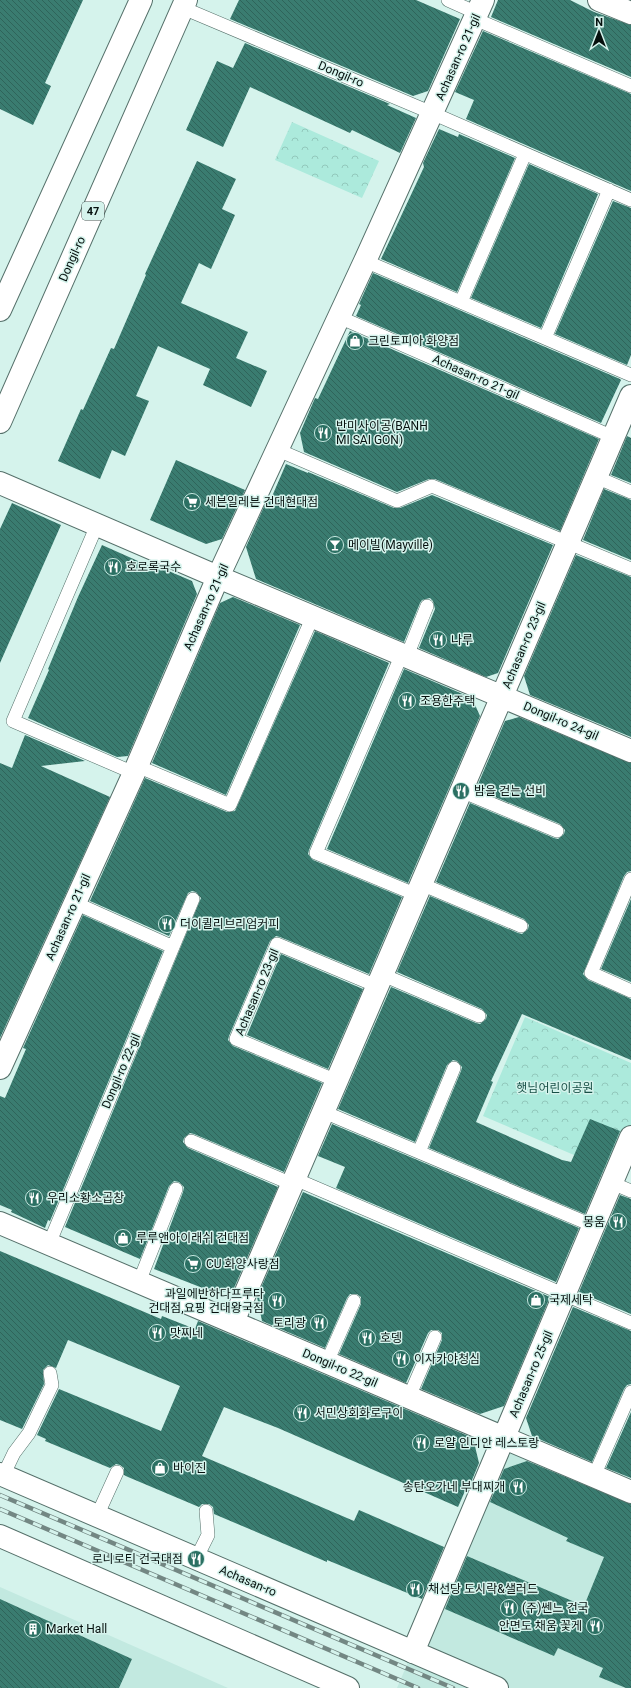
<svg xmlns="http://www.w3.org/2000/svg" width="631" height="1688" viewBox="0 0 631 1688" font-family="Roboto,'Noto Sans KR',sans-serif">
<defs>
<pattern id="park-crowns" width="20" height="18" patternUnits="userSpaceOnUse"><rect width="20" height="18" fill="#aceadc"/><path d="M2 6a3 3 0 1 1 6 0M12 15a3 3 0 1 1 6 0" fill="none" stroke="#92c8bc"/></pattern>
<pattern id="building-back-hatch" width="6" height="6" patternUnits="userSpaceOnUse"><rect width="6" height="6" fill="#3a7c70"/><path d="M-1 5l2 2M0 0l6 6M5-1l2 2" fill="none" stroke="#2f645a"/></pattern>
</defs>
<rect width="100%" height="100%" fill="#d5f3ec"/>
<path fill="#c2e9e0" d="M504 1438 631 1492V1688H397Z
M0 1587 122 1641 228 1688H0Z"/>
<path fill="url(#park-crowns)" d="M292 122 379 161 362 198 275 160Z
M525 1017 631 1063V1137L616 1173 483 1116Z"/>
<path fill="url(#building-back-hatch)" d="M0 0H83L45 83 51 86 33 125 0 109Z
M239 0H416L460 19 428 91 413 96 230 19Z
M498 0H570L594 12 631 25V77L491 17Z
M483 31 631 94V191L466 119 474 100 455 92Z
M245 43 390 104 387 105 416 118 400 153 352 130 350 133 250 87 223 147 186 130 217 61 233 68Z
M439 129 458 137 459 134 515 158 457 292 381 259 424 167 423 163Z
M197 161 236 179 222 209 235 215 211 269 199 263 181 303 248 332 236 358 267 371 251 407 203 385 210 369 158 346 136 396 149 401 125 456 112 450 100 479 58 461 81 409 83 410 111 348 114 349 146 275 145 274Z
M529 164 598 194 541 328 471 298Z
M613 201 631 208V355L627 365 555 334Z
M373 273 620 379 621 380 601 423 356 316 361 305 359 304Z
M350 331 599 439 560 531 435 479H429L397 492 304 452 300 433 315 398 318 399Z
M627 436 631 438V483L611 475Z
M176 460 245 490 222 539 206 544 150 520Z
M286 464 308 473V472L394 508H400L432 495 553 545 498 673 486 677 419 648 435 609 433 601 430 598 422 600 420 603 404 642 256 579 246 547 267 500 270 501Z
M604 489 631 500V560L583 540Z
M12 503 61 525 0 663V529Z
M102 545 156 569 157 566 192 581 197 594 128 756 117 757 28 718 49 670 48 669 78 597Z
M576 555 631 577V737L530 695 524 676Z
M233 597 300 625 226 795 152 763 220 603Z
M315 631 389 663 309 850 308 854 313 860 402 897 369 974 280 937 276 936 270 941 229 1036 228 1040 233 1046 322 1083 284 1172 194 1134 190 1133 184 1138 183 1142 188 1148 278 1187 234 1288 218 1294 154 1269 183 1192 184 1187 179 1182 174 1181 169 1186 140 1259 65 1227 201 898 196 892 192 891 188 893 169 936 90 901 145 778 227 812 235 811Z
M404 669 472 698 480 716 408 883 327 849Z
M519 717 631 763V871L627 872 624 876 583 974 588 980 631 999V1060L522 1014 491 1081 493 1082 476 1122 562 1160 571 1162 590 1119 620 1131 585 1214 429 1148 461 1071 462 1067 457 1061 453 1060 447 1065 415 1142 338 1109 391 987 476 1023 480 1024 486 1019 487 1015 482 1009 397 972 430 896 518 933 522 934 528 929 529 925 524 919 436 882 470 803 554 838 558 839 564 834 565 830 560 824 476 789 505 721Z
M25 735 85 761 41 766 110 797 0 1038V763L12 768Z
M631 899V982L601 969Z
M83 915 163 951 50 1221 48 1220 45 1228 11 1212 12 1210 0 1205V1096L5 1098 26 1049 23 1048Z
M281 954 363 989 328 1069 247 1035Z
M332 1124 579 1228 556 1282 336 1188 345 1167 318 1156Z
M303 1192 550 1297 504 1406 480 1414 421 1389 442 1340V1333L438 1330H431L428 1333 406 1383 339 1354 361 1304V1297L357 1294H350L347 1298 325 1348 262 1321 257 1297Z
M620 1195 631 1199V1314L579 1292Z
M0 1251 161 1319 162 1316 195 1329 198 1321 473 1438 479 1463 467 1492 465 1491 458 1507 278 1428 224 1407 202 1456 354 1521 359 1510 444 1547 422 1599 327 1560V1562L214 1514 213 1507 209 1504H202L199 1507 128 1477 124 1475V1468L120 1465 116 1464 110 1468 45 1441 46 1439 37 1435 59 1389 161 1431 180 1386 68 1340 56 1368 48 1365 43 1370 44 1384 22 1429 0 1420Z
M573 1307 631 1331V1384L627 1385 624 1389 592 1462 532 1436 526 1418Z
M631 1412V1478L606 1468Z
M527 1461 631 1504V1688H626L599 1677 603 1668 558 1648 554 1656 445 1609 467 1556 584 1606 604 1557 566 1541 568 1538 490 1502 504 1469Z
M0 1599 132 1659 119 1688H0Z"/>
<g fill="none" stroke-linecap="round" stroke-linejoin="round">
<g stroke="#55706a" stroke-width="14">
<path id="lane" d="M448 0 477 13
M183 8 432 113 631 200
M475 19 631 86
M365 261 631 375
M461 302 525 154
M339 317 613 437
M545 338 609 190
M278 450 397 501 432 486 631 569
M596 477 631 492
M97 525 13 721 134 773
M402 654 316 853 417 895
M407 656 427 606
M137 766 230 805 313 616
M461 791 557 831
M631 879 591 973 631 991
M421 884 521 926
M75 903 173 947
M383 975 479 1016
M337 1081 236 1039 277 944 377 986
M324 1112 594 1226
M191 1141 292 1184
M419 1152 454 1068
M295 1179 631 1323
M612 1183 631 1191
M49 1244 193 899
M139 1282 176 1189
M327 1362 354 1301
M409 1397 435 1337
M3 1476 14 1453 29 1433 52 1385 50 1373
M594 1476 631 1392
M97 1516 117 1472
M196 1559 208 1535 206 1511"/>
</g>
<g stroke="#55706a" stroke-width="24">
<path id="street" d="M599 0 631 13
M0 483 218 577 631 751
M0 1068 134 773 218 577 365 261 483 0
M0 1223 631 1492
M233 1322 631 396
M413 1652 631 1137"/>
</g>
<g stroke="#55706a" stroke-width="24">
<path id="secondary" d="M0 1474 497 1688
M0 1536 348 1688"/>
</g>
<g stroke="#55706a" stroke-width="24">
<path id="primary" d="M0 310 141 0
M0 422 186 0"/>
</g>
<use href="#lane" stroke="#fff" stroke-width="13"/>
<use href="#street" stroke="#fff" stroke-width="22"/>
<use href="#secondary" stroke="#fff" stroke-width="22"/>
<use href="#primary" stroke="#fff" stroke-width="22"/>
<g stroke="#738783" stroke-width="4.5">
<path id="rail" d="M0 1495 453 1688
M0 1509 418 1688"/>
</g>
<use href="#rail" stroke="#d5f3ec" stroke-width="3" stroke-dasharray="9" stroke-linecap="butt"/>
</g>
<defs>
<g id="shop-disc" transform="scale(0.9)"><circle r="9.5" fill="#2b7063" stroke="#d5f3ec"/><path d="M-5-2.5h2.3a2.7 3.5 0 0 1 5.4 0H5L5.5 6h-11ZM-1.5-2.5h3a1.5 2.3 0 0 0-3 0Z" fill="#fff"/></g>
<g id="restaurant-disc" transform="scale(0.9)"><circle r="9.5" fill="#2b7063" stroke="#d5f3ec"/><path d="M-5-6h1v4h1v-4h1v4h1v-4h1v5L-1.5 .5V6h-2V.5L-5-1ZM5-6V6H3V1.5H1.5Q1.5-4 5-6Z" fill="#fff"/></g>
<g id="supermarket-disc" transform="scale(0.9)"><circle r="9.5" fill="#2b7063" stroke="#d5f3ec"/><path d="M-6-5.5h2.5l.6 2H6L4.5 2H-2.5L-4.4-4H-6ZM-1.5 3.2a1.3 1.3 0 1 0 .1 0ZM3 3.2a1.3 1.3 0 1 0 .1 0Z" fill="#fff"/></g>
<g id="bar-disc" transform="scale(0.9)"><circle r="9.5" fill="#2b7063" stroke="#d5f3ec"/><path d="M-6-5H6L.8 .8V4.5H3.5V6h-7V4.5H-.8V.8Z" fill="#fff"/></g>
<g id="building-disc" transform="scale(0.9)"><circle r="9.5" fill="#2b7063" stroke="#d5f3ec"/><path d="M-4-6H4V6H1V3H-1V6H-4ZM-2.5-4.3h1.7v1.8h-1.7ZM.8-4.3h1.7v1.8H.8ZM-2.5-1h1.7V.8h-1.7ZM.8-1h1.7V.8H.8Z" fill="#fff"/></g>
</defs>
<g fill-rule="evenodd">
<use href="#shop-disc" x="355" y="341"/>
<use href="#restaurant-disc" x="323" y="433"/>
<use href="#supermarket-disc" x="192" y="502"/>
<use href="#bar-disc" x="335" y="545"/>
<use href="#restaurant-disc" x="113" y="567"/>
<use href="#restaurant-disc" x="438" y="640"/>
<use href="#restaurant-disc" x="407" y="701"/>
<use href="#restaurant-disc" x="461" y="791"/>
<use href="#restaurant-disc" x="167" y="924"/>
<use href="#restaurant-disc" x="34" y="1198"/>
<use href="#restaurant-disc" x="618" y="1222"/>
<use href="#shop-disc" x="123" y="1238"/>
<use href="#supermarket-disc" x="193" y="1264"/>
<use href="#shop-disc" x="536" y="1300"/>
<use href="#restaurant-disc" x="277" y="1301"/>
<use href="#restaurant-disc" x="319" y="1323"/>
<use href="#restaurant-disc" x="157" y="1333"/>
<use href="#restaurant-disc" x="367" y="1338"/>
<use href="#restaurant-disc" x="401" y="1359"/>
<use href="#restaurant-disc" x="302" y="1413"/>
<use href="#restaurant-disc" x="421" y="1443"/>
<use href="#shop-disc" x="160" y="1468"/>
<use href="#restaurant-disc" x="518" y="1487"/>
<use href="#restaurant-disc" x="196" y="1559"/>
<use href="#restaurant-disc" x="415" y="1589"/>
<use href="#restaurant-disc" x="509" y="1608"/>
<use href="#restaurant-disc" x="595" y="1626"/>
<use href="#building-disc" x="33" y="1629"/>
</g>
<g text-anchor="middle" stroke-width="3" stroke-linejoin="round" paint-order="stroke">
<rect fill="#d5f3ec" stroke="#445451" stroke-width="1" x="82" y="202" width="22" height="18" rx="3"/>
<g font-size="11" font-weight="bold" fill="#06100e">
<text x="93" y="215">47</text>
</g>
<g font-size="12" fill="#06100e" stroke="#d5f3ec">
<text transform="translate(458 57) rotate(-66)" y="4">Achasan-ro 21-gil</text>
<text transform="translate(341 74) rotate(23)" y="4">Dongil-ro</text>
<text transform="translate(72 259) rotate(-66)" y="4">Dongil-ro</text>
<text transform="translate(476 377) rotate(24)" y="4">Achasan-ro 21-gil</text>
<text transform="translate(206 607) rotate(-66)" y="4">Achasan-ro 21-gil</text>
<text transform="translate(524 645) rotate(-67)" y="4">Achasan-ro 23-gil</text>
<text transform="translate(561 721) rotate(23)" y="4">Dongil-ro 24-gil</text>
<text transform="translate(68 917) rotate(-66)" y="4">Achasan-ro 21-gil</text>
<text transform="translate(257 992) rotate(-67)" y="4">Achasan-ro 23-gil</text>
<text transform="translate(121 1071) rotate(-67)" y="4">Dongil-ro 22-gil</text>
<text transform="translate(340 1368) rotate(23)" y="4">Dongil-ro 22-gil</text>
<text transform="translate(531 1374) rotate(-67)" y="4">Achasan-ro 25-gil</text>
<text transform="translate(248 1581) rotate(23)" y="4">Achasan-ro</text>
</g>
<g font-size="12" fill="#06100e" stroke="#d5f3ec" text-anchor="start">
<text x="368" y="345">크린토피아 화양점</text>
<text x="336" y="430">반미사이공(BANH<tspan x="336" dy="14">MI SAI GON)</tspan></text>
<text x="205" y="506">세븐일레븐 건대현대점</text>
<text x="348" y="549">메이빌(Mayville)</text>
<text x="126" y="571">호로록국수</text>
<text x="451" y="644">나루</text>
<text x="420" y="705">조용한주택</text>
<text x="474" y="795">밤을 걷는 선비</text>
<text x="180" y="928">더이퀼리브리엄커피</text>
<text x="47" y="1202">우리소황소곱창</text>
<text x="605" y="1226" text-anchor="end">몽움</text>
<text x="136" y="1242">루루앤아이래쉬 건대점</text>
<text x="206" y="1268">CU 화양사랑점</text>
<text x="264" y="1298" text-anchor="end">과일에반하다프루타<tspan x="264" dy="14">건대점,요핑 건대왕국점</tspan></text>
<text x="549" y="1304">국제세탁</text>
<text x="306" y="1327" text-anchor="end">토리광</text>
<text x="170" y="1337">맛찌네</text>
<text x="380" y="1342">호뎅</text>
<text x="414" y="1363">이자카야청심</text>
<text x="315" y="1417">서민상회화로구이</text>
<text x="434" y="1447">로얄 인디안 레스토랑</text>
<text x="173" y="1472">바이진</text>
<text x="505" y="1491" text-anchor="end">송탄오가네 부대찌개</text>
<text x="183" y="1563" text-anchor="end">로니로티 건국대점</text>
<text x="428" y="1593">채선당 도시락&amp;샐러드</text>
<text x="522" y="1612">(주)쎈느 건국</text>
<text x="582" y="1630" text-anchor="end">안면도 채움 꽃게</text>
<text x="46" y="1633">Market Hall</text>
</g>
<g font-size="12" fill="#175046" stroke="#d5f3ec">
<text x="555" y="1092">햇님어린이공원</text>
</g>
</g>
<g transform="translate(599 32)" stroke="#d5f3ec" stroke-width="3" paint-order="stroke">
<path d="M0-3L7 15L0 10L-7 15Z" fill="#06100e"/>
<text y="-6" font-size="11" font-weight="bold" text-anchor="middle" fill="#06100e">N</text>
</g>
</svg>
